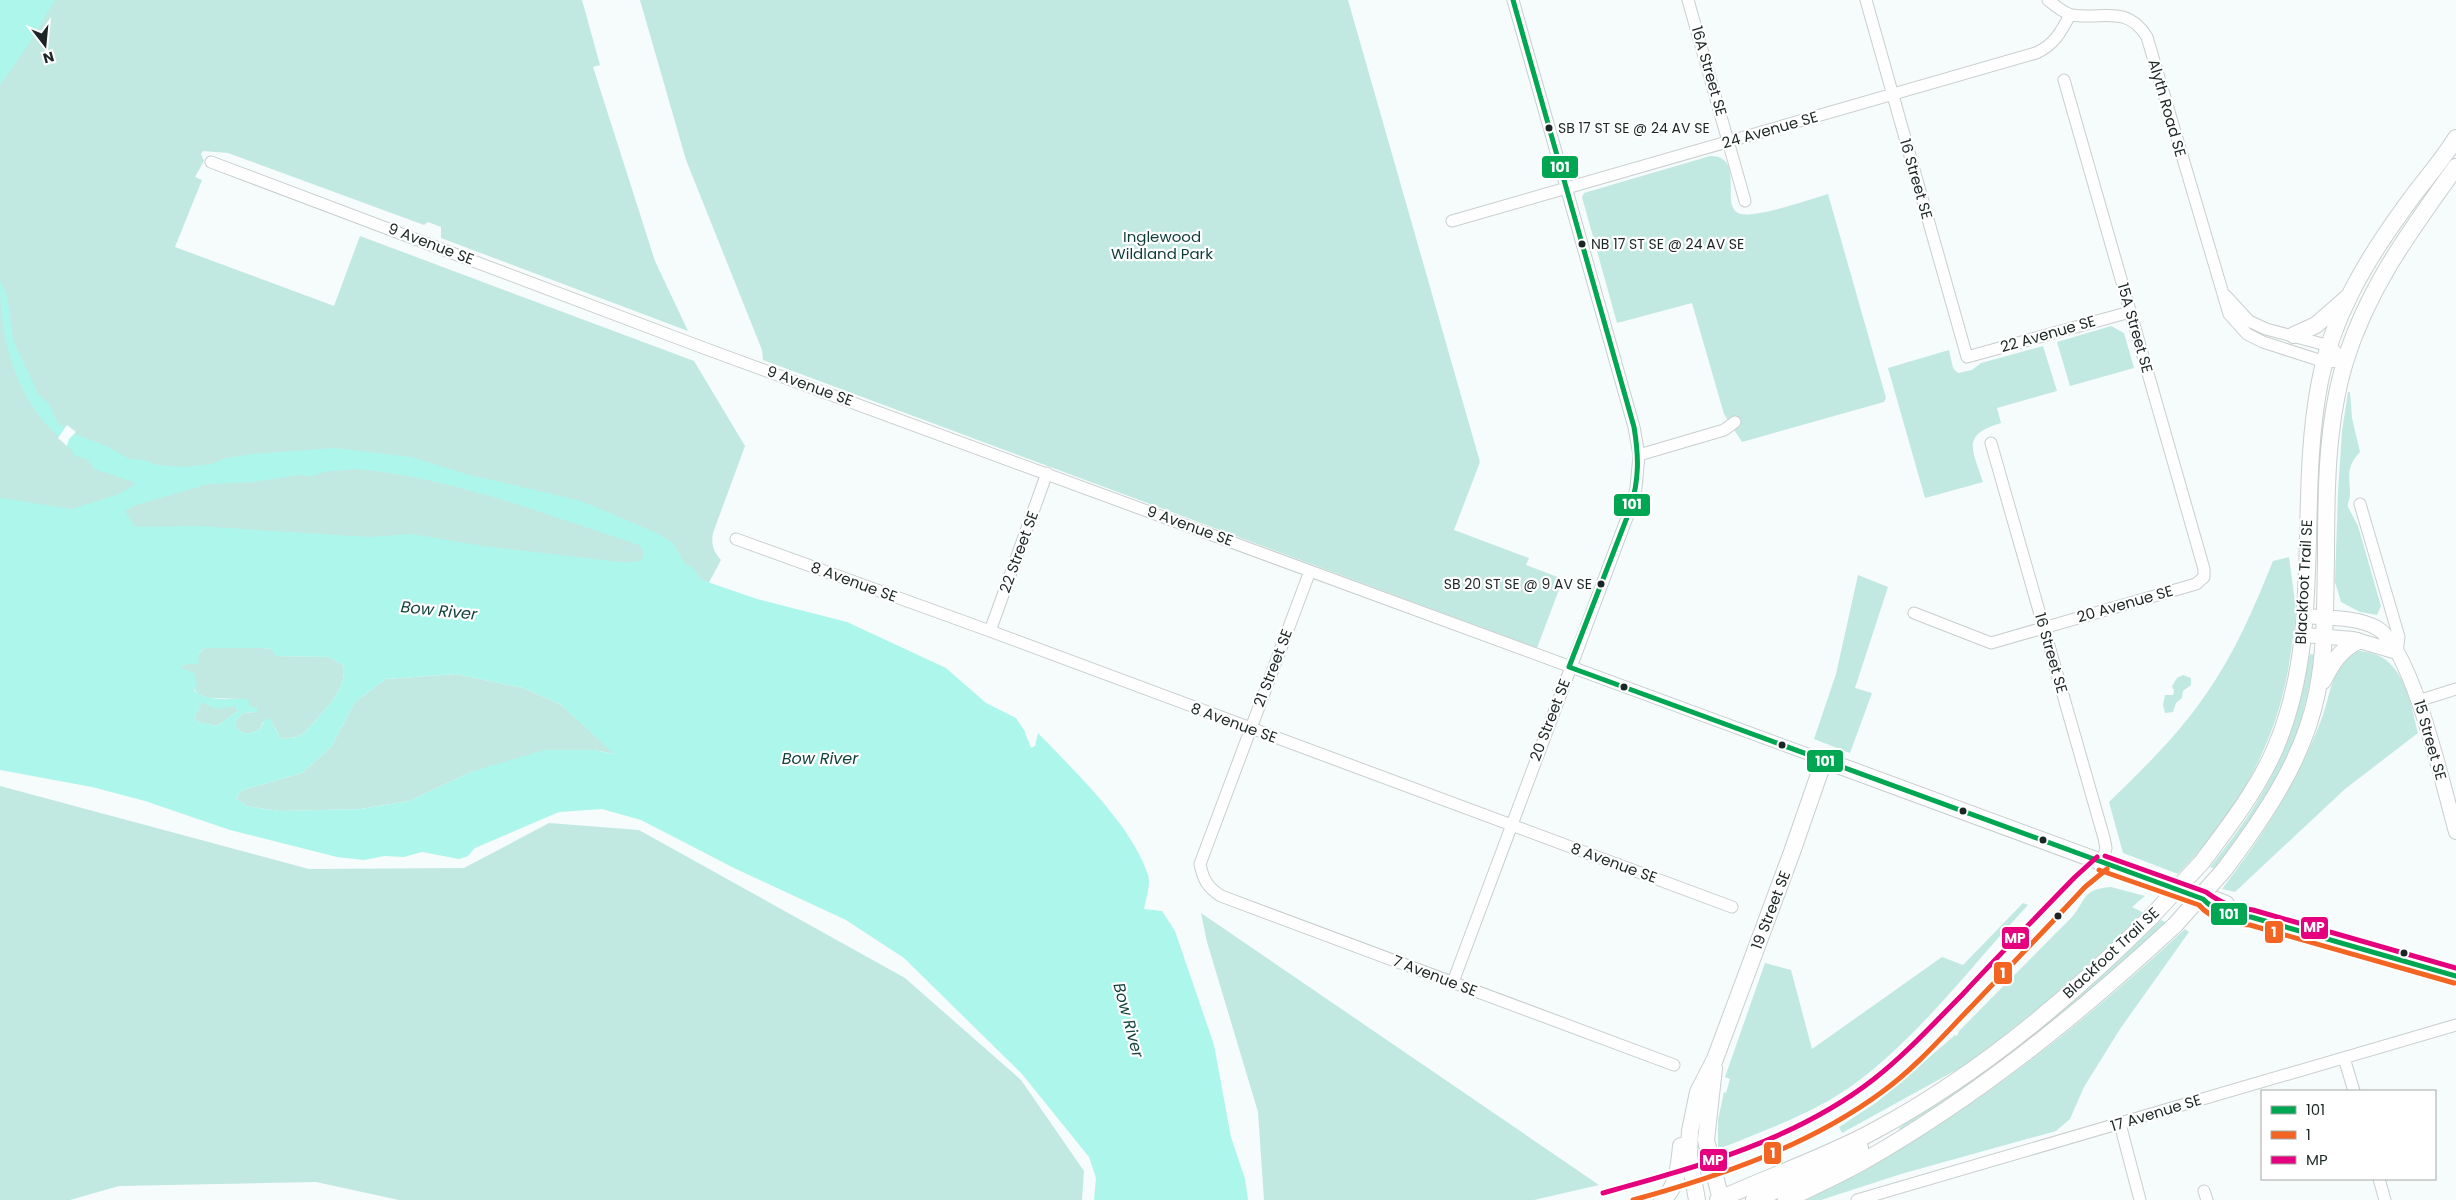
<svg xmlns="http://www.w3.org/2000/svg" width="2456" height="1200" viewBox="0 0 2456 1200" font-family="Poppins,sans-serif">
<rect width="100%" height="100%" fill="#f6fbfb"/>
<path fill="#c1e9e2" d="M0 0H582L600 65 593 67 655 261 688 331 441 238V227L428 222 424 225 228 153 203 151 201 154 204 161 195 177 202 180 175 247 334 306 360 236 694 361 745 446 713 533C711 545 713 551 721 560L706 588 0 526Z
M640 0H1348L1480 462 1454 530 1529 558 1526 565 1563 579 1537 648 763 360 762 350 686 160Z
M1710 156C1746 156 1720 204 1738 213 1750 220 1812 199 1828 194L1886 398 1884 402 1742 442 1724 414 1692 303 1617 323 1582 197 1584 193Z
M2111 326 2124 333 2134 368 2070 386 2057 342Z
M2043 346 2057 391 1997 408 2001 423C1960 435 1973 450 1983 482L1925 498 1888 368 1949 350 1953 368 1958 373 1972 370 1981 363Z
M2348 392H2350L2352 418 2360 452C2345 468 2350 476 2350 495 2350 500 2347 503 2348 507L2358 526 2381 606 2377 615 2360 612 2341 602 2335 582 2338 492 2342 431Z
M2289 557C2291 572 2293 587 2295 602 2297 618 2293 636 2291 651 2280 738 2239 812 2178 874L2123 853 2109 802C2143 769 2177 736 2204 697 2234 655 2254 608 2273 561Z
M1858 575 1888 587 1855 688 1872 693 1850 753 1814 739 1836 674Z
M205 648H263L271 649 277 656 329 657 343 665C350 688 319 716 305 732L297 737 281 739 273 724 263 722 260 729C251 735 243 735 235 727L236 720 243 713 256 712 240 699 208 698 198 694 179 667 187 664Z
M2358 651C2402 652 2410 698 2418 733L2345 789 2235 892 2222 889C2263 836 2300 778 2323 715 2331 692 2333 661 2358 651Z
M2310 654 2315 655C2308 698 2297 745 2275 783 2257 812 2236 841 2217 869L2210 867C2237 833 2264 797 2280 757 2293 724 2300 688 2310 654Z
M456 674 523 688 560 704 615 754 594 750 471 772 409 801 360 809 280 811 246 806 236 798 243 790 302 773 331 747 355 702 386 679Z
M2183 675 2191 678V685L2183 691 2182 698 2176 703 2173 712 2165 713 2163 705 2165 695H2173L2174 691 2172 686 2177 678Z
M202 701 210 706H235L238 711 217 726 198 722 194 719Z
M0 786 309 869 464 868 549 823 639 830 905 978 1021 1080 1084 1171 1082 1200H399L316 1182 119 1186 70 1200H0Z
M2111 887 2145 896 2132 907 2144 913 2060 991 1969 1063 1842 1133 1839 1127 1877 1102 1955 1035 1957 1036 1959 1031 2072 917C2087 899 2082 889 2111 887Z
M2023 903 2028 905C1972 965 1923 1032 1857 1082 1817 1112 1768 1129 1721 1148L1718 1147V1120L1724 1092 1726 1093 1730 1079 1725 1077 1765 963 1791 970 1812 1049 1942 957 1963 965Z
M1201 913 1599 1185 1534 1200H1264L1258 1112 1207 942Z
M2161 920 2168 923 2048 1030 1902 1132 1899 1128 2084 991Z
M2185 929 2189 932 2120 1029 2084 1087 2070 1119 2056 1131 1901 1174 1821 1200H1806C1953 1127 2065 1040 2185 929Z"/>
<path fill="#adf6eb" fill-rule="evenodd" d="M0 0H55L29 44 0 85Z
M0 281 7 296 13 340 38 394 49 404 57 422 76 435 107 446 129 459 144 460 157 465 183 467 211 464 227 458 253 454 335 448 411 457 466 474 581 501 657 533 673 543 685 564 693 568 702 580 757 599 847 622 946 668 986 703 1016 718 1024 730 1031 748 1035 746 1038 733C1074 771 1132 825 1148 875 1151 884 1146 899 1144 909L1162 911 1175 931 1214 1045 1231 1137 1245 1179 1248 1200H1094L1096 1178 1089 1157 1022 1074 904 958 846 920 734 868 641 820 602 809 559 812 475 848 468 856 459 859 422 852 404 857 384 856 364 860 337 857 230 830 145 801 92 787 0 770V498L72 509 119 494 137 483 94 469 87 459 75 456C67 440 55 435 44 422 12 383 0 332 0 281ZM357 469C454 478 547 515 639 545L644 552 642 560 634 562H620L483 546 412 534 369 537 197 526 135 527 125 511 133 506 208 484 253 482 298 475 311 476 329 471ZM205 648H263L271 649 276 656 329 657 343 665C350 688 319 716 305 732L297 737 281 739 270 719 266 718 260 729C251 735 243 735 235 727L236 720 243 713 257 712V708L250 706 248 699C232 698 206 703 194 690L197 685 194 673 180 667 187 664H198L199 653ZM456 674 523 688 560 704 614 754 594 750H544L471 772 409 801 360 809 280 811 246 806 236 798 243 790 302 773 331 747 355 702 386 679ZM202 702 216 709 234 706 238 711 217 726 198 722 194 719Z"/>
<path fill="#f6fbfb" d="M67 425 76 432 69 439 67 446 58 438Z"/>
<g fill="none" stroke-linecap="round" stroke-linejoin="round">
<path stroke="#cad1d0" stroke-width="16" stroke-dasharray="16 8" stroke-linecap="butt" d="M2169 887 2203 899H2213
M2220 910 2243 917H2251"/>
<g stroke="#c8cfce" stroke-width="13">
<path id="minor" d="M1688 0 1745 201
M1866 0 1967 357 2130 312
M2048 0C2054 5 2064 13 2072 15 2102 20 2127 4 2147 37L2229 314 2247 334 2263 342 2325 362 2345 361
M211 162 701 347 1824 760
M1452 221 2036 53C2054 45 2061 32 2070 15
M2226 296 2249 321 2266 329 2330 346 2345 361
M1991 443 2104 838 2106 848 2102 863
M1639 455 1724 430 1735 422
M2360 504 2399 637 2397 652
M736 539 990 631 1732 907
M1310 571 1200 864C1203 879 1207 887 1221 896L1674 1065
M1914 613 1991 643 2196 584 2204 577V569L2064 80
M990 631 1047 473
M2418 701 2456 689
M1453 982 1631 507 1636 488 1639 455 1634 427 1513 0
M2344 1058 2354 1091
M2120 1124 2140 1200
M2379 1179 2385 1200
M2204 1191 2207 1200
M1857 1200 2456 1025"/>
</g>
<g stroke="#c8cfce" stroke-width="16">
<path id="tertiary" d="M2305 616C2328 618 2357 617 2377 628 2412 647 2444 789 2456 832
M2304 635 2353 639 2397 652"/>
</g>
<g stroke="#c8cfce" stroke-width="18">
<path id="secondary" d="M2294 335 2316 325 2347 298
M2323 681C2332 663 2340 650 2358 641
M2202 862C2229 826 2257 790 2275 749 2325 633 2296 502 2320 381 2332 318 2365 262 2402 211 2419 186 2440 164 2456 138
M2224 870C2264 817 2304 759 2317 693 2326 649 2325 603 2326 559 2326 494 2326 425 2345 362 2368 287 2411 230 2456 167
M2213 899 2226 904
M2251 917 2456 976
M1714 1068 1706 1140 1721 1200
M1662 1200C1678 1187 1679 1165 1681 1146
M1697 1200 1689 1155 1690 1131 1698 1092 1715 1059 1792 852 1824 760 2169 887
M1718 1200C1770 1176 1824 1158 1874 1131 1977 1076 2070 998 2152 916
M1754 1200 1818 1172 1860 1148
M1786 1200C1812 1187 1839 1175 1864 1161 1978 1096 2079 1014 2175 925"/>
</g>
<use href="#minor" stroke="#fefefe" stroke-width="11"/>
<use href="#tertiary" stroke="#fefefe" stroke-width="14"/>
<use href="#secondary" stroke="#fefefe" stroke-width="16"/>
<g stroke="#c8cfce" stroke-width="18" stroke-linecap="butt">
<path id="secondary-bridge" d="M2152 916 2202 862
M2175 925 2224 870"/>
</g>
<use href="#secondary-bridge" stroke="#fefefe" stroke-width="16"/>
<g stroke="#fff" stroke-width="9">
<path id="bus-1" d="M1513 0 1634 427C1639 457 1639 478 1631 507L1569 667
M1569 667 2203 899C2215 912 2234 917 2251 917L2456 976"/>
</g>
<g stroke="#fff" stroke-width="9">
<path id="bus-2" d="M2099 870 2199 905C2211 919 2232 925 2250 925L2454 983
M1633 1200C1720 1176 1809 1146 1882 1092 1915 1068 1942 1037 1970 1008 2008 968 2047 928 2085 887L2107 869"/>
</g>
<g stroke="#fff" stroke-width="9">
<path id="bus-3" d="M2105 856 2206 892C2221 903 2233 908 2253 910L2456 968
M1603 1193C1697 1167 1796 1140 1874 1079 1906 1054 1933 1024 1962 995 1999 955 2037 916 2075 877L2097 857"/>
</g>
<use href="#bus-1" stroke="#00a651" stroke-width="5"/>
<use href="#bus-2" stroke="#f26522" stroke-width="5"/>
<use href="#bus-3" stroke="#e5007d" stroke-width="5"/>
</g>
<g fill="#1c2725" stroke="#fff" stroke-width="2">
<circle cx="1549" cy="128" r="4.5"/>
<circle cx="1582" cy="244" r="4.5"/>
<circle cx="1601" cy="584" r="4.5"/>
<circle cx="1624" cy="687" r="4.5"/>
<circle cx="1782" cy="745" r="4.5"/>
<circle cx="1963" cy="811" r="4.5"/>
<circle cx="2043" cy="840" r="4.5"/>
<circle cx="2058" cy="916" r="4.5"/>
<circle cx="2404" cy="953" r="4.5"/>
</g>
<g text-anchor="middle" stroke-width="4.5" stroke-linejoin="round" paint-order="stroke">
<g font-size="14" fill="#1c2725" stroke="#fff" text-anchor="start">
<text x="1558" y="133">SB 17 ST SE @ 24 AV SE</text>
<text x="1591" y="249">NB 17 ST SE @ 24 AV SE</text>
<text x="1592" y="589" text-anchor="end">SB 20 ST SE @ 9 AV SE</text>
</g>
<g font-size="15" fill="#1c2725" stroke="#fff">
<text transform="translate(1709 71) rotate(74)" y="5">16A Street SE</text>
<text transform="translate(2167 108) rotate(74)" y="5">Alyth Road SE</text>
<text transform="translate(1770 130) rotate(-16)" y="5">24 Avenue SE</text>
<text transform="translate(1916 179) rotate(74)" y="5">16 Street SE</text>
<text transform="translate(431 244) rotate(21)" y="5">9 Avenue SE</text>
<text transform="translate(2135 328) rotate(74)" y="5">15A Street SE</text>
<text transform="translate(2048 334) rotate(-16)" y="5">22 Avenue SE</text>
<text transform="translate(810 386) rotate(20)" y="5">9 Avenue SE</text>
<text transform="translate(1190 526) rotate(20)" y="5">9 Avenue SE</text>
<text transform="translate(1019 552) rotate(-70)" y="5">22 Street SE</text>
<text transform="translate(854 582) rotate(20)" y="5">8 Avenue SE</text>
<text transform="translate(2304 582) rotate(-87)" y="5">Blackfoot Trail SE</text>
<text transform="translate(2125 604) rotate(-16)" y="5">20 Avenue SE</text>
<text transform="translate(2051 653) rotate(74)" y="5">16 Street SE</text>
<text transform="translate(1273 668) rotate(-69)" y="5">21 Street SE</text>
<text transform="translate(1550 720) rotate(-69)" y="5">20 Street SE</text>
<text transform="translate(1234 723) rotate(20)" y="5">8 Avenue SE</text>
<text transform="translate(2430 740) rotate(74)" y="5">15 Street SE</text>
<text transform="translate(1614 863) rotate(20)" y="5">8 Avenue SE</text>
<text transform="translate(1771 910) rotate(-69)" y="5">19 Street SE</text>
<text transform="translate(2111 953) rotate(-43)" y="5">Blackfoot Trail SE</text>
<text transform="translate(1435 976) rotate(21)" y="5">7 Avenue SE</text>
<text transform="translate(2156 1113) rotate(-17)" y="5">17 Avenue SE</text>
</g>
<g font-size="15" fill="#0b3c36" stroke="#fff">
<text x="1162" y="242">Inglewood<tspan x="1162" dy="17">Wildland Park</tspan></text>
</g>
<g font-size="16" font-style="italic" fill="#14433d" stroke="#fff">
<text transform="translate(439 610) rotate(6)" y="6">Bow River</text>
<text x="820" y="764">Bow River</text>
<text transform="translate(1129 1020) rotate(75)" y="6">Bow River</text>
</g>
</g>
<g stroke="#fff" stroke-width="2">
<rect x="1541" y="155" width="38" height="24" rx="5" fill="#00a651"/>
<rect x="1613" y="493" width="38" height="24" rx="5" fill="#00a651"/>
<rect x="1806" y="749" width="38" height="24" rx="5" fill="#00a651"/>
<rect x="2210" y="902" width="38" height="24" rx="5" fill="#00a651"/>
<rect x="2300" y="916" width="29" height="24" rx="5" fill="#e5007d"/>
<rect x="2264" y="920" width="20" height="24" rx="5" fill="#f26522"/>
<rect x="2001" y="926" width="29" height="24" rx="5" fill="#e5007d"/>
<rect x="1993" y="961" width="20" height="24" rx="5" fill="#f26522"/>
<rect x="1763" y="1141" width="19" height="24" rx="5" fill="#f26522"/>
<rect x="1699" y="1148" width="29" height="24" rx="5" fill="#e5007d"/>
</g>
<g font-size="14" text-anchor="middle" font-weight="bold" fill="#fff">
<text x="1560" y="172">101</text>
<text x="1632" y="509">101</text>
<text x="1825" y="766">101</text>
<text x="2229" y="919">101</text>
<text x="2314" y="932">MP</text>
<text x="2274" y="937">1</text>
<text x="2015" y="943">MP</text>
<text x="2003" y="978">1</text>
<text x="1773" y="1158">1</text>
<text x="1713" y="1165">MP</text>
</g>
<rect x="2261" y="1090" width="175" height="90" fill="#ffffff" stroke="#a4a9a8"/>
<rect x="2271" y="1106" width="25" height="8" fill="#00a651" stroke="#a4a9a8"/>
<text x="2306" y="1115" font-size="15" fill="#1c2725">101</text>
<rect x="2271" y="1131" width="25" height="8" fill="#f26522" stroke="#a4a9a8"/>
<text x="2306" y="1140" font-size="15" fill="#1c2725">1</text>
<rect x="2271" y="1156" width="25" height="8" fill="#e5007d" stroke="#a4a9a8"/>
<text x="2306" y="1165" font-size="15" fill="#1c2725">MP</text>
<g transform="translate(45 45) rotate(164)" stroke="#ffffff" stroke-width="4" paint-order="stroke">
<path d="M0-4L9 19L0 12L-9 19Z" fill="#1c2725"/>
<text y="-8" font-size="14" font-weight="bold" text-anchor="middle" fill="#1c2725">N</text>
</g>
</svg>
